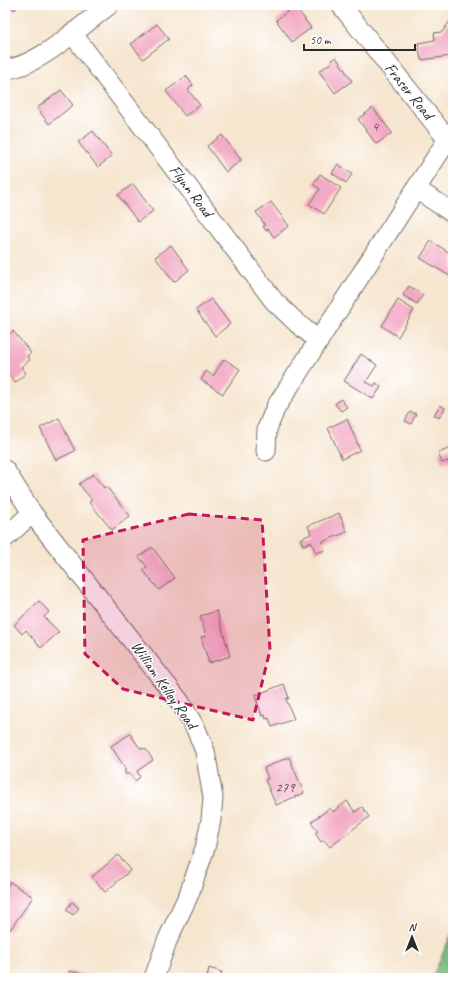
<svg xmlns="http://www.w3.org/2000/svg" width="458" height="983" font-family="Caveat,sans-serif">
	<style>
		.forest { fill: #74b87c; stroke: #507254 }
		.building { fill: #f3a9c4 }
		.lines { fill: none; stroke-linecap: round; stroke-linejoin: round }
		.minor-casing { stroke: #726c64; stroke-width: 21 }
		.minor { stroke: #fff; stroke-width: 19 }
		.marked { fill: #c2185b; fill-opacity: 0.2; stroke: #c2185b; stroke-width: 3; stroke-dasharray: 8 5; stroke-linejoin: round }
		.labels { text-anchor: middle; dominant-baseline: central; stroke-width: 3; stroke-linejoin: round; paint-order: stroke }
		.number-label { font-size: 14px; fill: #5d4a51 }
		.street-label { font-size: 16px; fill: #2b2b2b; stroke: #fff }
	</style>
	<rect width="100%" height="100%" fill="#fff"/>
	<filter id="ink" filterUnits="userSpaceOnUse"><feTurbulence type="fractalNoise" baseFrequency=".025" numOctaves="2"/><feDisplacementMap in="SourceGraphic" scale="8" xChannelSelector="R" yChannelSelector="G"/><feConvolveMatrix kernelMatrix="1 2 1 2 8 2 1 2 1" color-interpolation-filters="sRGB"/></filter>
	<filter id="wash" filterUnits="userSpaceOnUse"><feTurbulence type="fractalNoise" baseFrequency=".012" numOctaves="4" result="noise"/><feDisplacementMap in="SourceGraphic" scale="16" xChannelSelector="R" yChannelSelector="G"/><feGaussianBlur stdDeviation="0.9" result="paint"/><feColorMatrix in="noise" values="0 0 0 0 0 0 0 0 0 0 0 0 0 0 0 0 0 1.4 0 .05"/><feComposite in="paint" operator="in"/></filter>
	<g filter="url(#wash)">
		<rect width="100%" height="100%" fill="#f6e5cf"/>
		<polygon class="forest" points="453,930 453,978 430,978 434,973"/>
		<g id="blocks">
			<g class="building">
				<polygon points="6,5 18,5 15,10"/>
				<polygon points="295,6 311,28 292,42 276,20"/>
				<polygon points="450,21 453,24 453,46 449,51 451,56 421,60 418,43 435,40 434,33 442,32"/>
				<polygon points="157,24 169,39 143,59 131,44"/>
				<polygon points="336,57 352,81 335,93 319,71 332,62 331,60"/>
				<polygon points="186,76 193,85 188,90 200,105 185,116 166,91"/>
				<polygon points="61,90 73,105 49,124 37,108"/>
				<polygon points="373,108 392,133 376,144 358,119"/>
				<polygon points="93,131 112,156 98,167 78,142"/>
				<polygon points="222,135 241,160 226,172 207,146"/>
				<polygon points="338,164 352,174 346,183 332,173"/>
				<polygon points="320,174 341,188 324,214 309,204 320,189 313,184"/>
				<polygon points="133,184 153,211 138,222 118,195"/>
				<polygon points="271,202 289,226 274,237 268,229 266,231 263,226 265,225 256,212"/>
				<polygon points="431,241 453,255 453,278 420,258"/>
				<polygon points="171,245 189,270 174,282 155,257"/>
				<polygon points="409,286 423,295 417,304 403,295"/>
				<polygon points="211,299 230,324 215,336 196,310"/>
				<polygon points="398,300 414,310 398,337 382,326"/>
				<polygon points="13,331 31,353 27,356 30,360 21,367 26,373 15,383 5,370 5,338"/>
				<polygon points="361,354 377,365 366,382 374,386 376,383 381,387 373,399 344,381"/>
				<polygon points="224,359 240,369 223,394 201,380 206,371 213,376"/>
				<polygon points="341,399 347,407 341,411 335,404"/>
				<polygon points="440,405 445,408 439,418 434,415"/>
				<polygon points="410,412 416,414 411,424 405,421"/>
				<polygon points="59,418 75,451 56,460 40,428"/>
				<polygon points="347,419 360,450 342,459 328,428"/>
				<polygon points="453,447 453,474 448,461 442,463 438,453"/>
				<polygon points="93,474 104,488 106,486 130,516 112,530 89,502 92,500 79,484"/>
				<polygon points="339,513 347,532 322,542 325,550 316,553 311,542 303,545 300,539 311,534 308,526"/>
				<polygon points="152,547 175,578 159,590 143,570 147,567 139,557"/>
				<polygon points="39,601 49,612 44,617 59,632 41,648 26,630 22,634 14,625"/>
				<polygon points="217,611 230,656 209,663 201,637 206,636 200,616"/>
				<polygon points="284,684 289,698 286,699 294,719 272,727 269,718 266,719 265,715 262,716 255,695"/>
				<polygon points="130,734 140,748 146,749 153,760 137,771 140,777 135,781 130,774 125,774 125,768 111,746"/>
				<polygon points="289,757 304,793 276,805 265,780 268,779 264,768"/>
				<polygon points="347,801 355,812 362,807 369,817 330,847 324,840 321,842 315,833 318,831 311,822 330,808 333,812"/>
				<polygon points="118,855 131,870 105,892 92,877"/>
				<polygon points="10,882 33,897 9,931 5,928 5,890"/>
				<polygon points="72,902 79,908 73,915 66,910"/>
				<polygon points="209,968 222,972 220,978 207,978"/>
				<polygon points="69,971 98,977 98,978 67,978"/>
			</g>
		</g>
	</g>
	<g filter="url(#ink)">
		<use href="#blocks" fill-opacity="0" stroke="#726c64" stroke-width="1"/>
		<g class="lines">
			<defs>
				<g id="minor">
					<polyline points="341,5 448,140"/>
					<polyline points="72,33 274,301 297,323 319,341"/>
					<path d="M 5,69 C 37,68 83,24 109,5"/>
					<polyline points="416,189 453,213"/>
					<polyline points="266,451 267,429 276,407 453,131"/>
					<polyline points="5,470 32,513 180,702 196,729 205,751 213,798 211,820 205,848 189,894 167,941 154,978"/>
					<polyline points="5,538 32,513"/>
				</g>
			</defs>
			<use href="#minor" class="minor-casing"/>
			<use href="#minor" class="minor"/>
		</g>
	</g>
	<path class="marked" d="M 189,514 L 262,520 L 270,650 L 253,720 L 123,689 L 85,654 L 83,540 Z"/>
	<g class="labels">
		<g class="number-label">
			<text x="375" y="126">4</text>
			<text x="285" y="787">279</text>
		</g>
		<g class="street-label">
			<text transform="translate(409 91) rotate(51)">Fraser Road</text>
			<text transform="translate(191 191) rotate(53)">Flynn Road</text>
			<text transform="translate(164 685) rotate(55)">William Kelley Road</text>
		</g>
	</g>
	<rect width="458" height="983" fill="none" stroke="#fff" stroke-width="20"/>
	<g transform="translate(412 937)" stroke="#ffffff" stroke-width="3" paint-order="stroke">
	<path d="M0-3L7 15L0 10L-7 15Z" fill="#2b2b2b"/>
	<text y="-6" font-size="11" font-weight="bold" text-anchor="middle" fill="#2b2b2b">N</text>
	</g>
	<path d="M304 44v6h111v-6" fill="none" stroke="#2b2b2b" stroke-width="2"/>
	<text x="310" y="44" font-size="12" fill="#2b2b2b" stroke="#ffffff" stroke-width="3" paint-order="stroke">50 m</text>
</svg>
